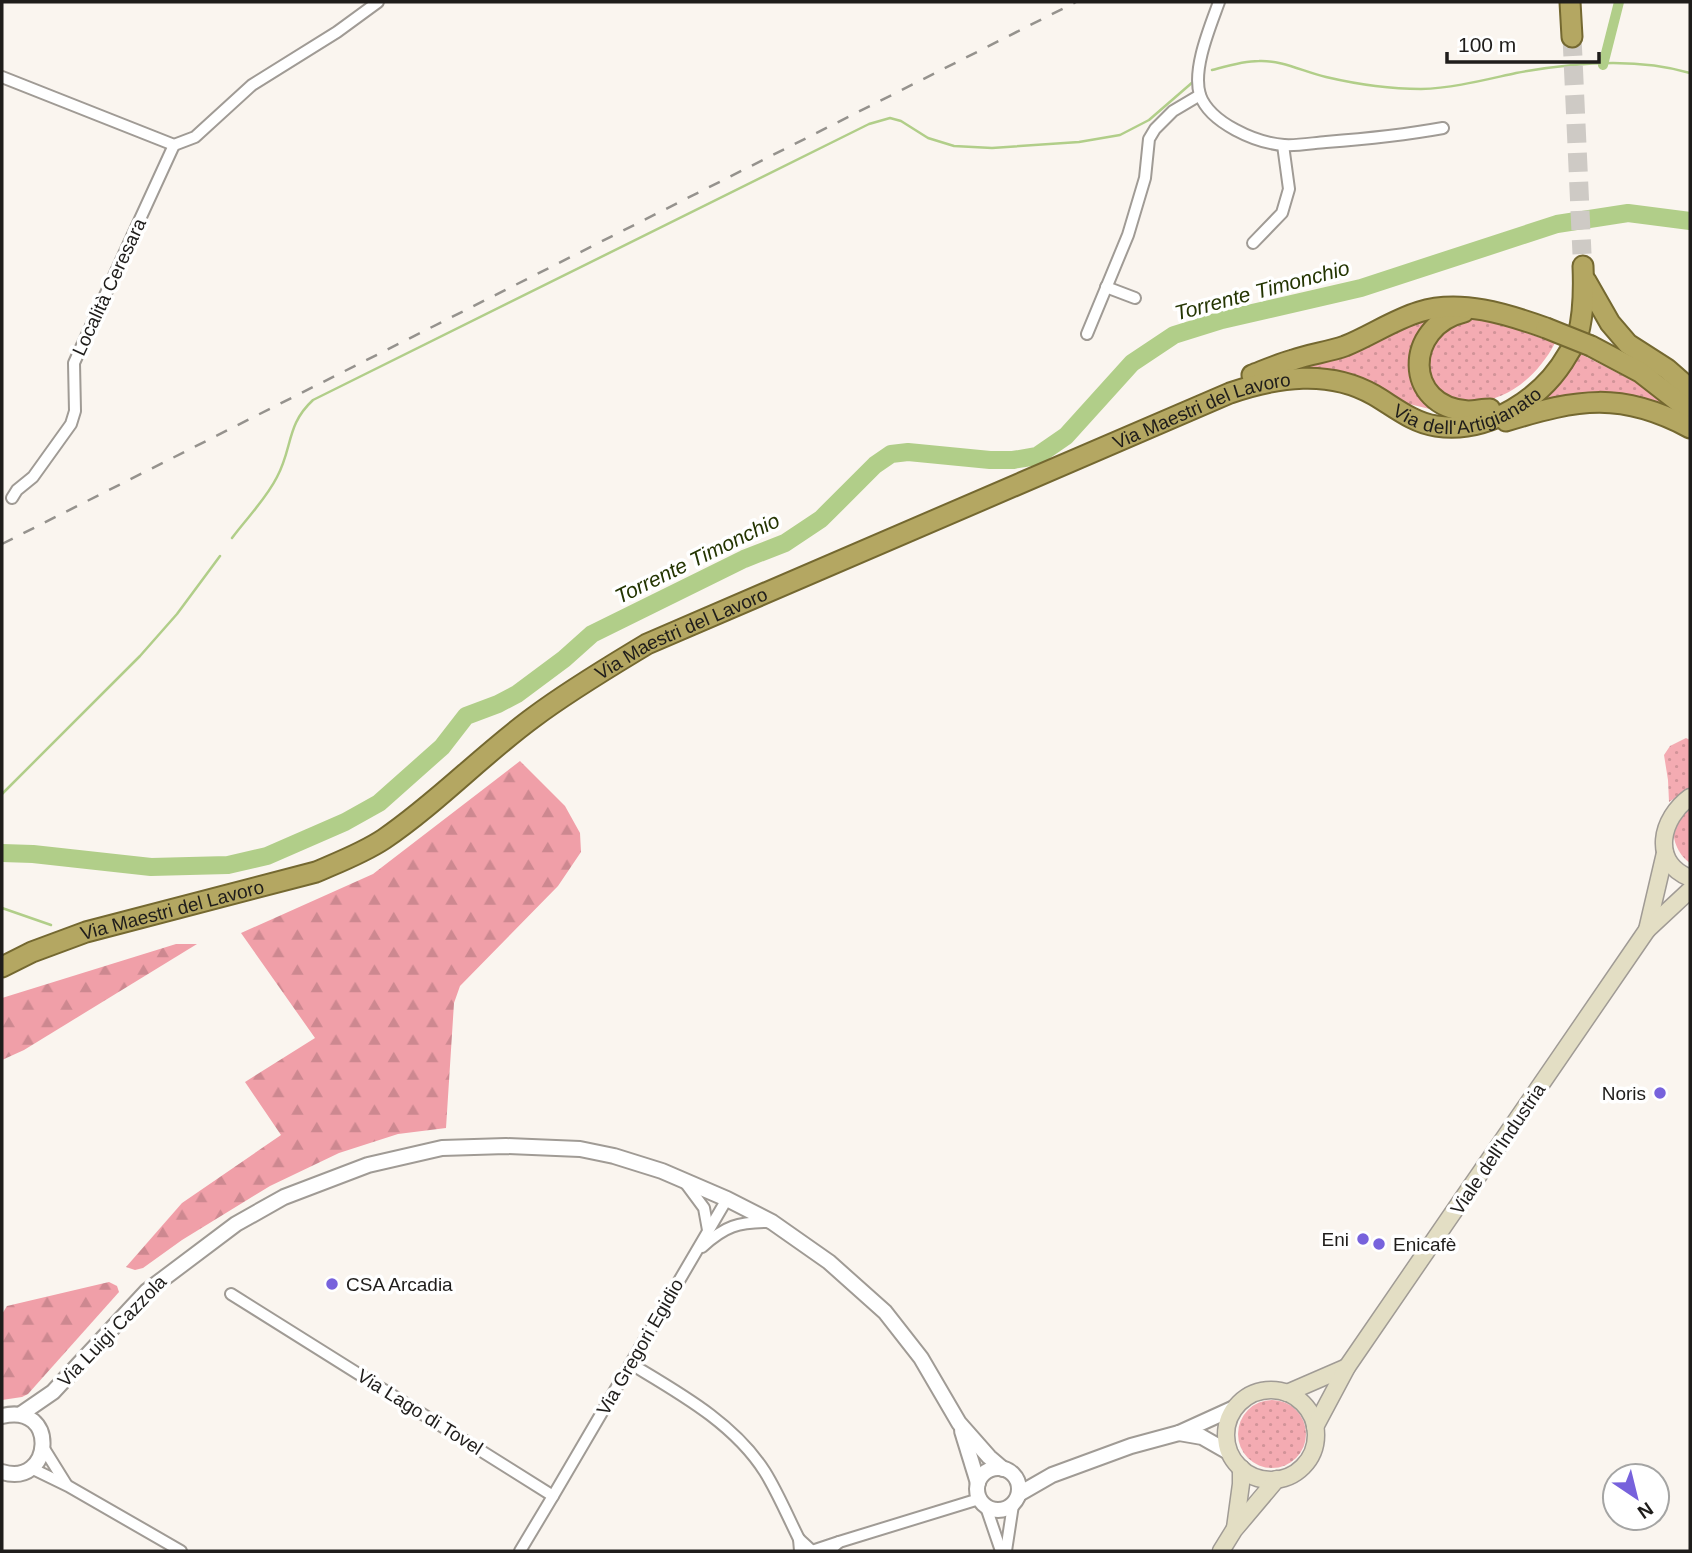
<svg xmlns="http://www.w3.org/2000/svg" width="1692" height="1553" font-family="Helvetica,sans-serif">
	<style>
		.grass { fill: url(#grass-dots) }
		.forest { fill: url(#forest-firs) }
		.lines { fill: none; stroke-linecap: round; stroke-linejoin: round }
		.stream { stroke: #b1ce89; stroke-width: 2.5 }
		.canal { stroke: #b1ce89; stroke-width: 10 }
		.river { stroke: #b1ce89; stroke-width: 18 }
		.trunk-tunnel { stroke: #cecac5; stroke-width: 19; stroke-dasharray: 19 10; stroke-linecap: butt }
		.minor-casing { stroke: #a09b95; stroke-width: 14 }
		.tertiary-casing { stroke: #a09b95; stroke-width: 18 }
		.secondary-casing { stroke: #a09b95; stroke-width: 19 }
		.trunk-casing { stroke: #746830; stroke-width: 23 }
		.minor { stroke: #fff; stroke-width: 10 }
		.tertiary { stroke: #fff; stroke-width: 14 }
		.secondary { stroke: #e3dec4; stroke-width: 16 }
		.trunk { stroke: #b4a762; stroke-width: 19 }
		.rail { stroke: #95928d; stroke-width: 2.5; stroke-dasharray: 12 12; stroke-linecap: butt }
		.trunk-bridge-casing { stroke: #746830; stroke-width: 23; stroke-linecap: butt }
		.trunk-bridge { stroke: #b4a762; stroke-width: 19 }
		.poi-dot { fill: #7762dc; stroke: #fff; stroke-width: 2.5 }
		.labels { text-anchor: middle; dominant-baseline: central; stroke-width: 7; stroke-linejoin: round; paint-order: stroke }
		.street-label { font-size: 19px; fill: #1f1d1b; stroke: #fff }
		.poi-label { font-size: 19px; fill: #1f1d1b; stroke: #fff; text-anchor: end }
		.water-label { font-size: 21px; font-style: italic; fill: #243502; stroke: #fff }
	</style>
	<defs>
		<pattern id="grass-dots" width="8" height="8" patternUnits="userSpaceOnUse" patternTransform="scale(1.75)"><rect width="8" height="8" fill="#f4abb2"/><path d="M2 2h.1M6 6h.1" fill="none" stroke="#d19398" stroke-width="1.8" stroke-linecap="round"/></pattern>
		<pattern id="forest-firs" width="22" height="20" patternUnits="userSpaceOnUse" patternTransform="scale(1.75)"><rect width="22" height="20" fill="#f09fa8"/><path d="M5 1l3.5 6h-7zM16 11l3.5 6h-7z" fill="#cd8890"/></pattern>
	</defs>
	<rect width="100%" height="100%" fill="#faf5ef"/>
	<g class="grass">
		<polygon points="1439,314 1412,364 1442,412 1405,403 1333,371 1296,369"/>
		<path d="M 1469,319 L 1493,321 L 1555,343 C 1530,391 1474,425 1428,381 C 1425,334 1428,337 1469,319 Z"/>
		<polygon points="1579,353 1639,384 1676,413 1542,401 1543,398 1562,381"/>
		<polygon points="1686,738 1690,740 1690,788 1669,802 1668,780 1664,755 1670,746"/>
		<path d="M 1690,805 L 1690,863 C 1679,856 1669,836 1676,823 C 1679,817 1686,810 1690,805 Z"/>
		<circle cx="1272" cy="1434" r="34"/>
	</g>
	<g class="forest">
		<polygon points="520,761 565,806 580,833 581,852 558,886 460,986 454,1003 446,1128 398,1134 339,1153 270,1186 182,1240 143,1268 135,1270 126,1267 182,1203 281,1135 245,1082 315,1038 241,933 373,874"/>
		<polygon points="176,944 197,944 24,1050 2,1060 2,998"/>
		<polygon points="109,1282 117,1286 119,1292 28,1394 22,1397 2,1400 2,1314 7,1306"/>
	</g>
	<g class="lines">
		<g class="stream">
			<path d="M 1212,70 C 1227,66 1243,61 1259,61 C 1282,60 1304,72 1326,77 C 1356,84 1390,89 1421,89 C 1454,88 1484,80 1516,73 C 1569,63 1637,57 1690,73"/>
			<path d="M 232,538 C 247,518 266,499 277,477 C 293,447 286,425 313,400 L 869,124 L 890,118 L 901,121 L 928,138 L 954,146 L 992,148 L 1079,142 L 1120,135 L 1149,120 L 1194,81"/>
			<polyline points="2,794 140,656 177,614 220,556"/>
			<polyline points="2,908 51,925"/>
		</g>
		<polyline class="canal" points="1603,65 1619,2"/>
		<polyline class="river" points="2,853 33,854 151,867 228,865 267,856 345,822 379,803 442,747 466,716 498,704 517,694 564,659 592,634 744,559 785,543 821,519 875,465 891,454 908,452 990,460 1013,460 1037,456 1066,436 1132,363 1174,335 1222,320 1361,288 1557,224 1628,213 1690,221"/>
		<polyline class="trunk-tunnel" points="1572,37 1582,254"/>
		<defs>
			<g id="minor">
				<path d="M 1219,2 C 1210,27 1192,69 1200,95 C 1210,123 1256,143 1284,145 C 1297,146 1313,143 1326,142 C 1366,139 1404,135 1443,128"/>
				<polyline points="2,77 174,145 195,137 252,85 337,32 378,2"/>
				<polyline points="1253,243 1282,213 1289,189 1283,145"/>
				<polyline points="1106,287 1135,298"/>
				<polyline points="1087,334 1128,235 1145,178 1149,139 1155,129 1173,111 1200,95"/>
				<polyline points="12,498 17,490 33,477 71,424 75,411 74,363 174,145"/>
				<polyline points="684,1181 704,1208 708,1230"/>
				<path d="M 702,1247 C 725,1226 738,1222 769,1222"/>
				<polyline points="231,1294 553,1496 520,1551"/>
				<path d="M 631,1364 C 679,1393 734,1423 765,1472 C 778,1493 788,1517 799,1539"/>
				<polyline points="43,1447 66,1484"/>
				<polyline points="31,1468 68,1486 181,1551"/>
				<polyline points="553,1496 727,1199"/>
				<polyline points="986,1507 1001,1551"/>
				<polyline points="839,1542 979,1499"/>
				<polyline points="800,1551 799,1539 812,1551 839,1542 829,1551"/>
				<polyline points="1006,1551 1013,1505"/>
			</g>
			<g id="tertiary">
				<polyline points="21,1414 53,1392 147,1291 236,1224 284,1197 368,1165 442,1148 506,1146 580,1149 614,1156 662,1171 727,1199 772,1222 829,1262 885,1312 921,1358 959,1423 989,1457 1003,1469"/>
				<path d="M 2,1416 C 59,1402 53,1488 2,1472"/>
				<polyline points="962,1431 978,1483"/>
				<polyline points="1179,1433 1202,1437 1230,1453"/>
				<circle cx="998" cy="1489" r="21"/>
				<polyline points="1019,1494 1052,1475 1131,1446 1179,1433 1234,1408"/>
			</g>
			<g id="secondary">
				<path d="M 1690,797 C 1661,818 1650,862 1690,878"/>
				<polyline points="1647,930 1665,853"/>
				<circle cx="1271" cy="1435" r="45"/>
				<polyline points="1287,1393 1347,1367"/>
				<polyline points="1315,1427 1347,1367 1647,930 1690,890"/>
				<polyline points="1235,1528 1241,1484 1241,1468"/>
				<polyline points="1221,1551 1234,1530 1277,1479"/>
			</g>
			<g id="trunk">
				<polyline points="1570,2 1572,37"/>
				<polyline points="1586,281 1610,323 1628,344 1667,369 1690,389"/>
				<path d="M 1464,312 C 1404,326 1403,407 1468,411 C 1475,411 1483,409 1490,409"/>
				<polyline points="1591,346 1640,372 1690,411"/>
				<path d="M 1252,375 C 1265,370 1279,364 1293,360 C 1310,354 1328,352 1345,346 C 1370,336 1393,320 1419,312 C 1460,299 1507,314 1546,328"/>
				<path d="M 1506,421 C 1578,399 1621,391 1690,428"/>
				<path id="s1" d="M 2,967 L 32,952 L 86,932 L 316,872 C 339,862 363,853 384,839 C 437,803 482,755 534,717 C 570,690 609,667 647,644 L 1230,393 C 1277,377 1329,369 1374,395 C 1393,406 1413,423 1436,426 C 1489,434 1543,398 1568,354 C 1572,348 1576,342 1578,335 C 1584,312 1584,290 1583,266"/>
			</g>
		</defs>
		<use href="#minor" class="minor-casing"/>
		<use href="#tertiary" class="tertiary-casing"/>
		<use href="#secondary" class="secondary-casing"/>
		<use href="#trunk" class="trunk-casing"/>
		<use href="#minor" class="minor"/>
		<use href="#tertiary" class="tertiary"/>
		<use href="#secondary" class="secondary"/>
		<use href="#trunk" class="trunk"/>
		<polyline class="rail" points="2,544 1076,2"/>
		<defs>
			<polyline id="trunk-bridge" points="1546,328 1591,346"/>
		</defs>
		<use href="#trunk-bridge" class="trunk-bridge-casing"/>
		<use href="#trunk-bridge" class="trunk-bridge"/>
	</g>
	<g class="poi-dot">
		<circle cx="1660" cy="1093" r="7"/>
		<circle cx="1363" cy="1239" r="7"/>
		<circle cx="1379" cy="1244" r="7"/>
		<circle cx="332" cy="1284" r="7"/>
	</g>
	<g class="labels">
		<g class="street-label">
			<text transform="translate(109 287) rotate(-65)">Località Ceresara</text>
			<text stroke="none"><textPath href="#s1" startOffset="1619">Via dell'Artigianato</textPath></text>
			<text stroke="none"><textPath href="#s1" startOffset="1335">Via Maestri del Lavoro</textPath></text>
			<text stroke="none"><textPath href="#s1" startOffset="768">Via Maestri del Lavoro</textPath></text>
			<text stroke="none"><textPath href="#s1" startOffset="180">Via Maestri del Lavoro</textPath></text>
			<text transform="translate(1498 1149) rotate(-56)">Viale dell'Industria</text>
			<text transform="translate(112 1331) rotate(-46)">Via Luigi Cazzola</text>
			<text transform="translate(640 1347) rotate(-60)">Via Gregori Egidio</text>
			<text transform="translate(420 1412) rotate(32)">Via Lago di Tovel</text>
		</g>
		<g class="poi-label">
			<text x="1646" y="1093">Noris</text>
			<text x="1349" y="1239">Eni</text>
			<text x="1393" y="1244" text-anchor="start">Enicafè</text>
			<text x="346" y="1284" text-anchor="start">CSA Arcadia</text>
		</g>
		<g class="water-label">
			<text transform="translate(1262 290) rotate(-15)">Torrente Timonchio</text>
			<text transform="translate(697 558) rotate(-26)">Torrente Timonchio</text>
		</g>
	</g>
	<rect width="1692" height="1553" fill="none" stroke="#1f1d1b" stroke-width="7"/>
	<g transform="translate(1636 1497) rotate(145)"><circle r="33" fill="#ffffff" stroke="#a5a5a4" stroke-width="2"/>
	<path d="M0-5L12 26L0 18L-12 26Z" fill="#7762dc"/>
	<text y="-10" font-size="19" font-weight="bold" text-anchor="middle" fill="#1f1d1b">N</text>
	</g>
	<path d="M1447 52v10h152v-10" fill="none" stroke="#1f1d1b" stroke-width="3.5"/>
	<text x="1458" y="52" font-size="21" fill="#1f1d1b" stroke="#ffffff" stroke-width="5" paint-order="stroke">100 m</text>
</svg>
